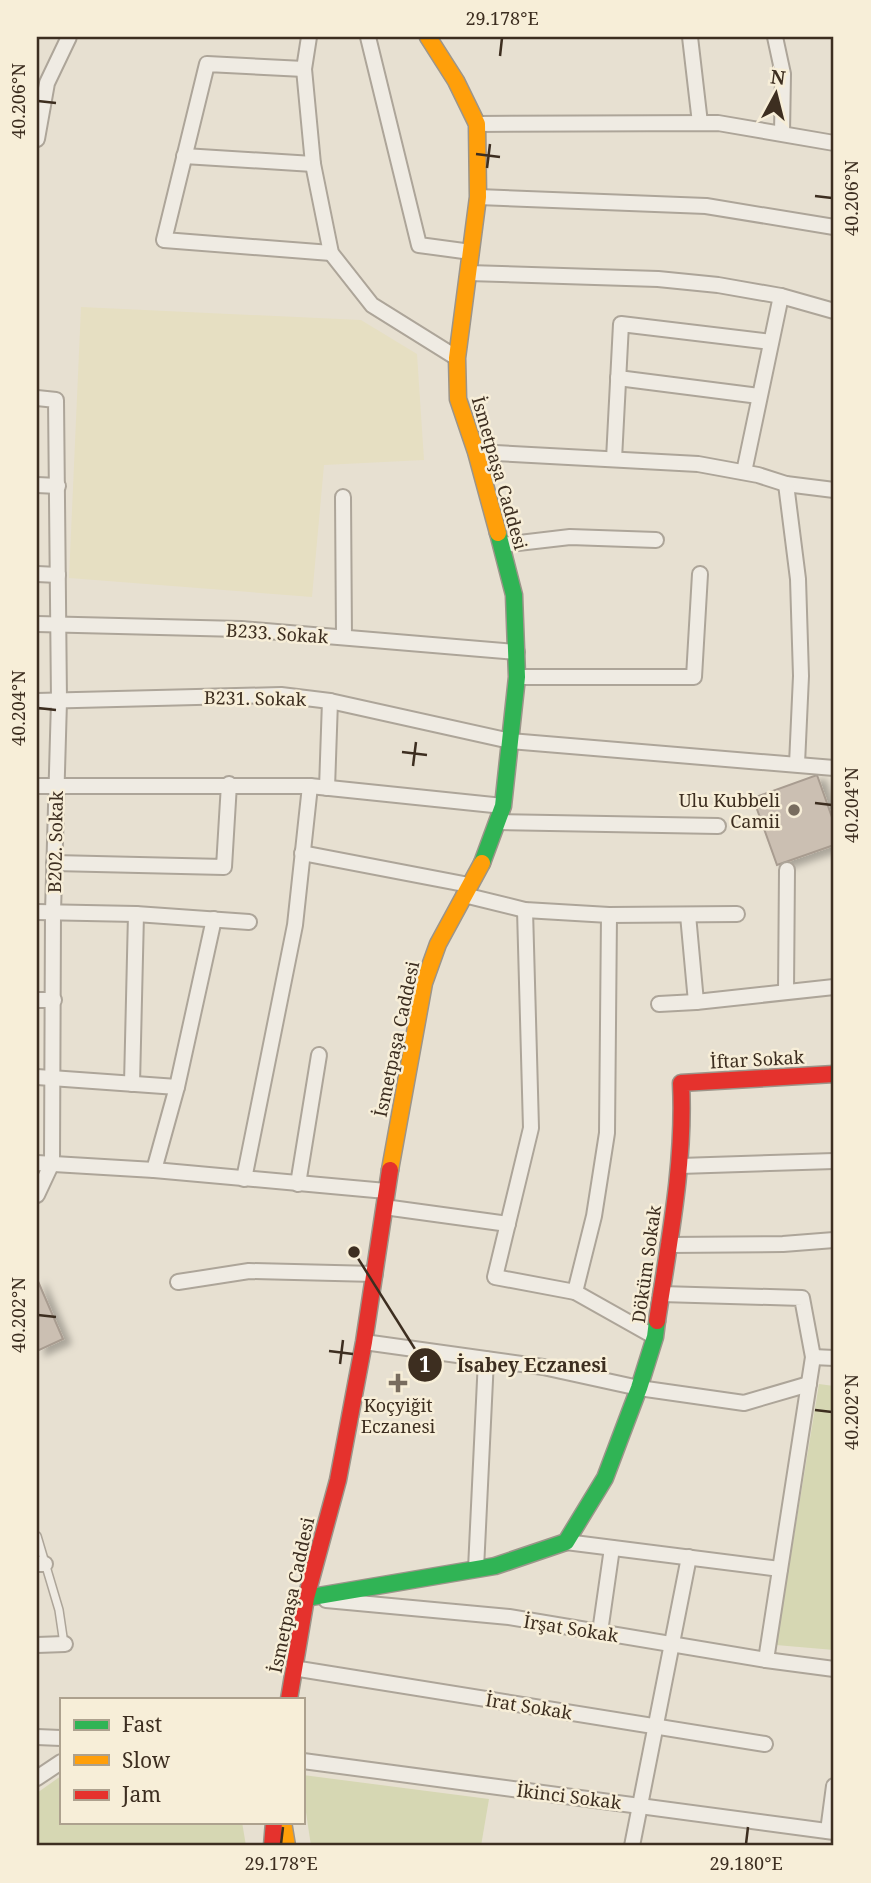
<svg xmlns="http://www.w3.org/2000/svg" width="871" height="1883" font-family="'Noto Serif',serif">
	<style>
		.farmland { fill: #e6dfc2 }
		.green { fill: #d6d7b3 }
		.building { fill: #cbbfb2; stroke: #a89c90; stroke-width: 2; filter: url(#shadow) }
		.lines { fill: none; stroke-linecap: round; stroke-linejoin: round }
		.lane-casing { stroke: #ada599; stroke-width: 10 }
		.street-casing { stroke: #ada599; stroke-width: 18 }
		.fast-casing { stroke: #9c958a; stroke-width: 19 }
		.slow-casing { stroke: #9c958a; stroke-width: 19 }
		.jam-casing { stroke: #9c958a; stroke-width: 19 }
		.lane { stroke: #efebe3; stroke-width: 7 }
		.street { stroke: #efebe3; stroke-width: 14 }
		.fast { stroke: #30b455; stroke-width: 16 }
		.slow { stroke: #ff9f0a; stroke-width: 16 }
		.jam { stroke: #e5322d; stroke-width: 16 }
		.ticks { fill: none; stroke: #3d2e20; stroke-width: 2.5 }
		.poi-dot { fill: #786c5e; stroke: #f7eed8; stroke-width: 2.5 }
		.labels { text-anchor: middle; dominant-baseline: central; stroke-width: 5; stroke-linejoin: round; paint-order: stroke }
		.street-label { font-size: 18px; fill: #3d2e20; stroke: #f7eed8 }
		.poi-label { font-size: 18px; fill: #3d2e20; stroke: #f7eed8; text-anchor: end }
		.leader { fill: none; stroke: #3d2e20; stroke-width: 2.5 }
		.callout-dot { fill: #3d2e20; stroke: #f7eed8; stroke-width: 2.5 }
		.mark-label { font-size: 21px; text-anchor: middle; font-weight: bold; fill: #fff }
		.callout-label { font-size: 19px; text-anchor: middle; font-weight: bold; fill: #3d2e20; stroke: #f7eed8; stroke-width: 5; stroke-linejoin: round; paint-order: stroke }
		.neatline { fill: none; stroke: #3d2e20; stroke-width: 2.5 }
		.ticks-label { font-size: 18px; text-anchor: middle; fill: #3d2e20 }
	</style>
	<defs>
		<filter id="shadow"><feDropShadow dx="8" dy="4.5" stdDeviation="3.5" flood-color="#0004"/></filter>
	</defs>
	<rect width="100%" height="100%" fill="#e7e0d1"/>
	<polygon class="farmland" points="81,307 361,320 417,354 424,460 324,465 312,597 69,578"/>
	<g class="green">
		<polygon points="819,1384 834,1386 834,1650 776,1645"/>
		<polygon points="303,1775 489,1799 481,1846 311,1846 303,1792"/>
		<polygon points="61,1776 61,1822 242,1822 246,1846 37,1846 37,1793"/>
	</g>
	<g class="building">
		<polygon points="817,775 834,823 834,845 777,865 753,798"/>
		<polygon points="37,1279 63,1339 37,1351"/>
	</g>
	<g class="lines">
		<defs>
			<polyline id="lane" points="37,1536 59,1610 64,1644"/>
			<g id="street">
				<polyline points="309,37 304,69 313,164 331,253 372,305 457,358"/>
				<polyline points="368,37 419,245 471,252"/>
				<polyline points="690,37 700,123"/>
				<polyline points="775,37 783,74 782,133"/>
				<polyline points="304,69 207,64 164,240 331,253"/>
				<polyline points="477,124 718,123 834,143"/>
				<polyline points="37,139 47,83 69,37"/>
				<polyline points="184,156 313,164"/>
				<polyline points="478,197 706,206 834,227"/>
				<polyline points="468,273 658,279 718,285 781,296 834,311"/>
				<polyline points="618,378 759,396"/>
				<polyline points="37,398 56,400 59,701 53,912 52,1163 37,1195"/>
				<polyline points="476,452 698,464 758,475 786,484 834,490"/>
				<polyline points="614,459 621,324 771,342"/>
				<polyline points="744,472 781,296"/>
				<polyline points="786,484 798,579 801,676 797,764"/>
				<polyline points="37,485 58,486"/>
				<polyline points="343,497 344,637"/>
				<polyline points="501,545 570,537 656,540"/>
				<polyline points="37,574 58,575"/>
				<polyline points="37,624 241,629 517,652"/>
				<polyline points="517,677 694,677 700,574"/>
				<polyline points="37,701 281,695 330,701 510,741 834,768"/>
				<polyline points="37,786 310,786 503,806"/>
				<polyline points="327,788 330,701"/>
				<polyline points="497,822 718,826"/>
				<polyline points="302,853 469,885"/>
				<polyline points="54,863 224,867 229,784"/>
				<polyline points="464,895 525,910 609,915 737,914"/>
				<polyline points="525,910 531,1128 495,1277 575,1292 655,1337"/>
				<polyline points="37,912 136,914 249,922"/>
				<polyline points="688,915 696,1002 834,987"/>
				<polyline points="786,991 787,870"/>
				<polyline points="37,1000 54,1000"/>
				<polyline points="659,1004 696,1002"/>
				<polyline points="37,1077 177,1087"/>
				<polyline points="132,1084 136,914"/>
				<polyline points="37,1163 154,1170 386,1191"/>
				<polyline points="680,1166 834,1161"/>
				<polyline points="154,1170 177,1087 214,919"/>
				<polyline points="244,1179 295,925 310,786"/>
				<polyline points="298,1184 319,1055"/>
				<polyline points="384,1207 508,1224"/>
				<polyline points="668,1245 783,1244 834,1240"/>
				<polyline points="178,1282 249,1271 375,1274"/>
				<polyline points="575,1292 594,1216 607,1133 609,915"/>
				<polyline points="661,1294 802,1298 813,1357 766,1660"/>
				<polyline points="364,1342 543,1367 639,1388 744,1403 809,1384"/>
				<polyline points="813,1357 834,1358"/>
				<polyline points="566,1542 780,1569"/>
				<polyline points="37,1564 45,1564"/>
				<polyline points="476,1569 486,1359"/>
				<polyline points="326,1600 509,1617 766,1660 834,1669"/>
				<polyline points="600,1632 612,1548"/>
				<polyline points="37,1645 65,1644"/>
				<polyline points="293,1668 765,1744"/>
				<polyline points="37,1737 61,1738"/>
				<polyline points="303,1761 834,1832"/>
				<polyline points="37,1778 61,1762"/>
				<polyline points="828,1831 834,1786"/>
				<polyline points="632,1846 689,1557"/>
			</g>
			<g id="fast">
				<polyline points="482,863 503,806 517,677 514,595 498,533"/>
				<polyline points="306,1598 495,1566 566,1542 605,1478 639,1388 655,1337 657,1321"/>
			</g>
			<g id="slow">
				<polyline points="428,37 456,81 477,124 478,197 457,358 458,399 476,452 498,533"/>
				<polyline points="390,1170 424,983 438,944 482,863"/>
				<polyline points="283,1822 287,1846"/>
			</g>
			<g id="jam">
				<path d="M 657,1321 C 669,1242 685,1163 681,1083 L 834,1074"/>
				<polyline points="289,1699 306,1598 338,1480 364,1342 390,1170"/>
				<polyline points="272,1846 274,1822"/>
			</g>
		</defs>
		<use href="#lane" class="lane-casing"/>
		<use href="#street" class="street-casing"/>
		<use href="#fast" class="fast-casing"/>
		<use href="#slow" class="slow-casing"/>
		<use href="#jam" class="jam-casing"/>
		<use href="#lane" class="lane"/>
		<use href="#street" class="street"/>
		<use href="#fast" class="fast"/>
		<use href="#slow" class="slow"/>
		<use href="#jam" class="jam"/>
	</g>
	<path class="ticks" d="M 500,56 L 502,38M 38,101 L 56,103M 476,154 L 500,157M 487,168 L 490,144M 815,196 L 832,198M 38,708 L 56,710M 402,752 L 427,755M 413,766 L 416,742M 815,803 L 832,805M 38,1315 L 56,1317M 329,1351 L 353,1354M 340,1364 L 343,1340M 815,1410 L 832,1412M 281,1844 L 283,1827M 746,1844 L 748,1827"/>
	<g class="poi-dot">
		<circle cx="794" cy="810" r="7"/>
		<path d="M394.5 1372.5h7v7h7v7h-7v7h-7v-7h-7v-7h7z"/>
	</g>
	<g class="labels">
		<g class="street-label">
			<text transform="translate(500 473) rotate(74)">İsmetpaşa Caddesi</text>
			<text transform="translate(277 633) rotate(4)">B233. Sokak</text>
			<text transform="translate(255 698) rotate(1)">B231. Sokak</text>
			<text transform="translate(55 842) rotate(-89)">B202. Sokak</text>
			<text transform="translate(396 1039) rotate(-78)">İsmetpaşa Caddesi</text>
			<text transform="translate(757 1059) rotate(-3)">İftar Sokak</text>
			<text transform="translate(646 1264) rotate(-82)">Döküm Sokak</text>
			<text transform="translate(291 1595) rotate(-78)">İsmetpaşa Caddesi</text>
			<text transform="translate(571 1628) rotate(9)">İrşat Sokak</text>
			<text transform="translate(529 1706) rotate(9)">İrat Sokak</text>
			<text transform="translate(569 1796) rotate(7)">İkinci Sokak</text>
		</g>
		<g class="poi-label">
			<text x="780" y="800">Ulu Kubbeli<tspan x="780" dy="21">Camii</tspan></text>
			<text x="398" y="1405" text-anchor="middle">Koçyiğit<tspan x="398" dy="21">Eczanesi</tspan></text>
		</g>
	</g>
	<path class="leader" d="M354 1252L425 1365"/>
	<g class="callout-dot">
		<circle cx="354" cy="1252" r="7"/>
		<circle cx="425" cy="1365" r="18"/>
	</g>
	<g class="mark-label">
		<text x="425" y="1372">1</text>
	</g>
	<g class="callout-label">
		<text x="532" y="1372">İsabey Eczanesi</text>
	</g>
	<rect width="871" height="1883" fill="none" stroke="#f7eed8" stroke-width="77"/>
	<rect x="60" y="1698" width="245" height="126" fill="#f7eed8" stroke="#ada18e" stroke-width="2"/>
	<rect x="74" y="1720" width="35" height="10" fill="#30b455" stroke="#ada18e" stroke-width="2"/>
	<text x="122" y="1732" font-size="21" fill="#3d2e20">Fast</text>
	<rect x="74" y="1755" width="35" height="10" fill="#ff9f0a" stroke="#ada18e" stroke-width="2"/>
	<text x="122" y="1768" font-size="21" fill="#3d2e20">Slow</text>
	<rect x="74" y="1790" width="35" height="10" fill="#e5322d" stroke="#ada18e" stroke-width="2"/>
	<text x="122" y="1802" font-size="21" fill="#3d2e20">Jam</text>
	<g transform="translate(776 94) rotate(7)" stroke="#f7eed8" stroke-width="5" paint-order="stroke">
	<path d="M0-5L12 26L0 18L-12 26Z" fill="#3d2e20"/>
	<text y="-10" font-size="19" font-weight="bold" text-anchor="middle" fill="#3d2e20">N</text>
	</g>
	<rect x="38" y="38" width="794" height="1806" class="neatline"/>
	<g class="ticks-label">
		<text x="502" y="25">29.178°E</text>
		<text transform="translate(19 101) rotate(-90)" y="6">40.206°N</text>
		<text transform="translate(852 198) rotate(-90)" y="6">40.206°N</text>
		<text transform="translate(19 708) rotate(-90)" y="6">40.204°N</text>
		<text transform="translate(852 805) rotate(-90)" y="6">40.204°N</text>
		<text transform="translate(19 1315) rotate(-90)" y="6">40.202°N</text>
		<text transform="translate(852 1412) rotate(-90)" y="6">40.202°N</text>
		<text x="281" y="1870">29.178°E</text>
		<text x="746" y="1870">29.180°E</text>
	</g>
</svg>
